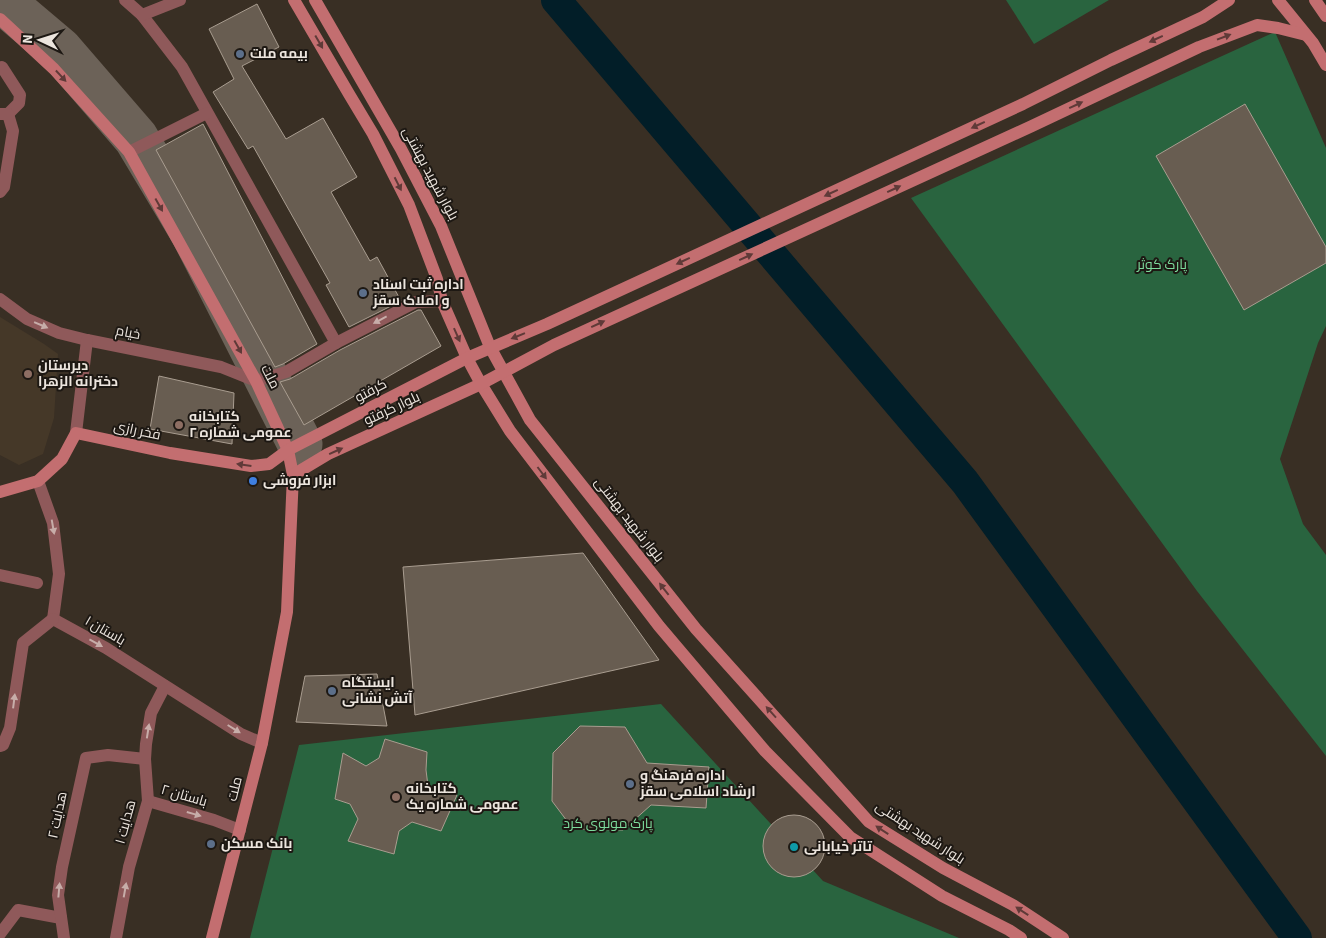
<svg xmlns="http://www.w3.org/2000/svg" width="1326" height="938" font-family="'Source Sans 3',Cairo,sans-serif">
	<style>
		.built { fill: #453828 }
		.green { fill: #29643f }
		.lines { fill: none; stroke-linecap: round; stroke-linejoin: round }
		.river { stroke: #021e28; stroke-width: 30 }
		.taxiway { stroke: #6c6258; stroke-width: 45 }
		.building { fill: #685d51; stroke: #a99d90 }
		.street { stroke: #8f595a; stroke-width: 12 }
		.secondary { stroke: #c36e70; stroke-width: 12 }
		.oneway { fill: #5f3a38 }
		.oneway2 { fill: #c7ada9 }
		.service-dot { fill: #5c6f8a; stroke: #1d1813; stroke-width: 2 }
		.education-dot { fill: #8d6e63; stroke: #1d1813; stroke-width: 2 }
		.shop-dot { fill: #3f7fe0; stroke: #1d1813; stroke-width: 2 }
		.culture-dot { fill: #0f9aa8; stroke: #1d1813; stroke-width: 2 }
		.labels { text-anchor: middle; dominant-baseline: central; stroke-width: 4; stroke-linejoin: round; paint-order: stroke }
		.poi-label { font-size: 14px; font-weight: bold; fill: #ece5de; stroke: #1d1813; text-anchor: start }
		.street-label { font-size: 14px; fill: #ece5de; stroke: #1d1813 }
		.park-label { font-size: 14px; fill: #7cda9b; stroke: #1d1813 }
	</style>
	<rect width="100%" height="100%" fill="#392f24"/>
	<polygon class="built" points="0,317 44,344 58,354 54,418 43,454 19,465 0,455"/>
	<g class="green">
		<polygon points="1006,0 1109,0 1034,44"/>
		<polygon points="1275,32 1326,148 1326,326 1318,343 1280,459 1303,524 1326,555 1326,756 1197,591 911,198"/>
		<polygon points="661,704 823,881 959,938 250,938 299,745"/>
	</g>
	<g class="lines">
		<polyline class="river" points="556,0 965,482 1297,938"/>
		<polyline class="taxiway" points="1,0 60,50 136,138 194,235 300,444"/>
	</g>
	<g class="building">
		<polygon points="257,4 279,47 242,66 286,139 323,118 357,177 331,192 370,261 377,257 401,301 349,327 326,285 330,283 253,146 248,149 213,92 234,79 209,29"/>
		<polygon points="1245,104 1326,247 1326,263 1244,310 1156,156"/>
		<polygon points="203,124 317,344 283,364 275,367 156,150"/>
		<polygon points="418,310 421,310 441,346 304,425 280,382 290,379 340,350"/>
		<polygon points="159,376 234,393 232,444 150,429"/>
		<polygon points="583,553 659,660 415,715 403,567"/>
		<polygon points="377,674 387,726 296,722 305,676"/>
		<polygon points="580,726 625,727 647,763 709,767 706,808 651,805 623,830 573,829 552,801 553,753"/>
		<polygon points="385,739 427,752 426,770 428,786 457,795 441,831 412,822 399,831 394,854 348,841 358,819 350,804 335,799 343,753 366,766 379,758"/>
		<circle cx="794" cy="846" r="31"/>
	</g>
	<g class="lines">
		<g class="street">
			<polyline points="125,0 142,15 182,67 336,343"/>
			<polyline points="142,15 180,0"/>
			<polyline points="2,67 20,95 19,103 8,114"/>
			<polyline points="0,114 8,114 13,131 4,187 0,192"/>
			<polyline points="129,152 207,113"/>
			<polyline points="0,299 27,319 59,333 87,340 221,367 256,381 286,372 336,343 416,302 442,301"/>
			<polyline points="76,433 87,340"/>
			<polyline points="38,481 53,523 59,574 53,619"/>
			<polyline points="0,575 37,583"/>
			<polyline points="53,619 106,648 241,734 262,743"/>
			<polyline points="0,746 3,745 10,728 23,643 53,619"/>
			<polyline points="148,801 214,820 240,830"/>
			<polyline points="0,934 18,910 61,918"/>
			<polyline points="64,938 58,895 62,867 86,758 108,755 145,759"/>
			<polyline points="116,938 129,867 148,801 145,759 146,744 151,713 165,686"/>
		</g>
		<g class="secondary">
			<polyline points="294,0 349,94 373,134 409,205 437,279 442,301 467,358 481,384 510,431 659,626 765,751 850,837 942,896 1009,930 1021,938"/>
			<polyline points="315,0 401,149 441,226 490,347 530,420 696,629 869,822 943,868 1013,905 1063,938"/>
			<polyline points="1278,0 1313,43 1326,65"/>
			<polyline points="1315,0 1326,16"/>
			<polyline points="0,19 54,69 129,152 256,381 288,450 293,475 287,612 262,743 212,938"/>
			<polyline points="293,475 328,454 481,384 554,345 1032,126 1199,47 1257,25 1278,28 1306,35"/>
			<polyline points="0,492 38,481 62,459 76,433 170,453 251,466 269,464 288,450 467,358 547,324 1023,104 1111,60 1203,17 1229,0"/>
		</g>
	</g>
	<defs><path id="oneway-solid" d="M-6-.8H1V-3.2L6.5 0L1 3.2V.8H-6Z" transform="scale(1.25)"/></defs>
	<g class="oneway">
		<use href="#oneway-solid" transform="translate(1224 37) rotate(-21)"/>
		<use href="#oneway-solid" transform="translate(1156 39) rotate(155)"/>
		<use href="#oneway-solid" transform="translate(319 42) rotate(60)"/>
		<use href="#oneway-solid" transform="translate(61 76) rotate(47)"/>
		<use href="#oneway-solid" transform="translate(1076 105) rotate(-25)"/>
		<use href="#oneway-solid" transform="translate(978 125) rotate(155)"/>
		<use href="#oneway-solid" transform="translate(398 184) rotate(63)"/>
		<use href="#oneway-solid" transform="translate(894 189) rotate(-25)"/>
		<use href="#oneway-solid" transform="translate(831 193) rotate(155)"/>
		<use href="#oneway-solid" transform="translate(159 205) rotate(61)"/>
		<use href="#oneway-solid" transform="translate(746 257) rotate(-25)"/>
		<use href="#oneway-solid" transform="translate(683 261) rotate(155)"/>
		<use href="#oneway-solid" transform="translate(598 324) rotate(-25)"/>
		<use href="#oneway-solid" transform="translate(457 335) rotate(66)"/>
		<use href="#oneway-solid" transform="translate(518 336) rotate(158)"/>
		<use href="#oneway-solid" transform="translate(238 347) rotate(61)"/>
		<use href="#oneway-solid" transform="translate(336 451) rotate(-24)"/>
		<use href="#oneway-solid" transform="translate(244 465) rotate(-172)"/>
		<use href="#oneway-solid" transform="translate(542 473) rotate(53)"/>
		<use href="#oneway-solid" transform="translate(664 589) rotate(-128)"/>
		<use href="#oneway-solid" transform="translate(771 712) rotate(-132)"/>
		<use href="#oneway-solid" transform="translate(882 830) rotate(-147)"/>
		<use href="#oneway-solid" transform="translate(1022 911) rotate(-147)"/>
	</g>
	<g class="oneway2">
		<use href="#oneway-solid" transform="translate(380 320) rotate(152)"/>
		<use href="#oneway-solid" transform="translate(41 325) rotate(23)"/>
		<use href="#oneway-solid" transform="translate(53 527) rotate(80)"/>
		<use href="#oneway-solid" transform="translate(96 643) rotate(29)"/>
		<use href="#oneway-solid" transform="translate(14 701) rotate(-83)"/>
		<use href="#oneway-solid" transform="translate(234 729) rotate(32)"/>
		<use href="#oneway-solid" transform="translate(148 731) rotate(-81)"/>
		<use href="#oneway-solid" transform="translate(194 814) rotate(16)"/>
		<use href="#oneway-solid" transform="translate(59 890) rotate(-85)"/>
		<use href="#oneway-solid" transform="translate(125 890) rotate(-80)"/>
	</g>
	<g class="service-dot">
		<circle cx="240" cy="54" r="5"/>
		<circle cx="363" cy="293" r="5"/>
		<circle cx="332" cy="691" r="5"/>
		<circle cx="630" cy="784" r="5"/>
		<circle cx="211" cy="844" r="5"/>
	</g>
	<g class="education-dot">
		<circle cx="28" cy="374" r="5"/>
		<circle cx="179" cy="425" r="5"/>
		<circle cx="396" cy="797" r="5"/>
	</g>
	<circle class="shop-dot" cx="253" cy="481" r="5"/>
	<circle class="culture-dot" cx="794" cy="847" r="5"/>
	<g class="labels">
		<g class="poi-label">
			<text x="250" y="54">بیمه ملت</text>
			<text x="373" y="285">اداره ثبت اسناد<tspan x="373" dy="16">و املاک سقز</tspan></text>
			<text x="38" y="366">دیرستان<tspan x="38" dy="16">دخترانه الزهرا</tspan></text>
			<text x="189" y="417">کتابخانه<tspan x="189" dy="16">عمومی شماره ۲</tspan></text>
			<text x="263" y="481">ابزار فروشی</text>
			<text x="342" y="683">ایستگاه<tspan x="342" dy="16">آتش نشانی</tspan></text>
			<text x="640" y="776">اداره فرهنگ و<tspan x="640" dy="16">ارشاد اسلامی سقز</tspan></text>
			<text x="406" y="789">کتابخانه<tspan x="406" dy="16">عمومی شماره یک</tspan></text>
			<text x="221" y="844">بانک مسکن</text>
			<text x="804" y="847">تاتر خیابانی</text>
		</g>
		<g class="street-label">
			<text transform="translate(430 174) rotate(62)">بلوار شهید بهشتی</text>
			<text transform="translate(128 333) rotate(11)">خیام</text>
			<text transform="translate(270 377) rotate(63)">ملت</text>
			<text transform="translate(371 391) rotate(-28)">کرفتو</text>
			<text transform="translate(392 409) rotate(-25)">بلوار کرفتو</text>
			<text transform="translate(137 431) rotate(12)">فخر رازی</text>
			<text transform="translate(629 520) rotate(52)">بلوار شهید بهشتی</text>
			<text transform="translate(105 631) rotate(30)">باستان ۱</text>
			<text transform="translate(235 789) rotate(-76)">ملت</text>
			<text transform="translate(184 796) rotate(16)">باستان ۲</text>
			<text transform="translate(58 815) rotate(-78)">هدایت ۲</text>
			<text transform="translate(126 822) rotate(-75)">هدایت ۱</text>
			<text transform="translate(920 833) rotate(33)">بلوار شهید بهشتی</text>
		</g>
		<g class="park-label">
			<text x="1162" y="265">پارک کوثر</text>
			<text x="608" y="824">پارک مولوی کرد</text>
		</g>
	</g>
	<g transform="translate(40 40) rotate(274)" stroke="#1d1813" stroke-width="4" paint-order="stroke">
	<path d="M0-4L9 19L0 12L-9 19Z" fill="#ece5de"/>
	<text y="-8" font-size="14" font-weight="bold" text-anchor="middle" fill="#ece5de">N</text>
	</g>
</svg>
